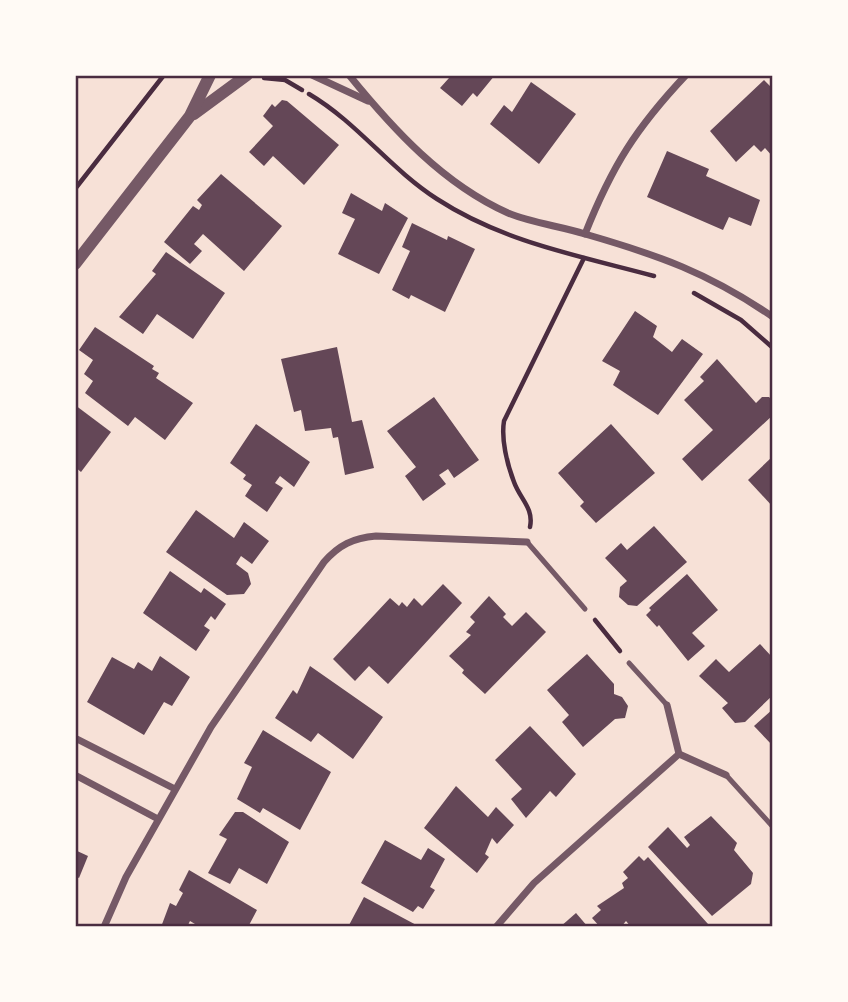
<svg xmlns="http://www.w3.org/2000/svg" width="848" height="1002" font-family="'Golos Text',sans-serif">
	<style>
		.building { fill: #644757 }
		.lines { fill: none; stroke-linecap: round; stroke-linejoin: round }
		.path { stroke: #4a2c40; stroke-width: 4.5 }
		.service { stroke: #755966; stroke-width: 5 }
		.minor { stroke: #755966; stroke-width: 7 }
		.tertiary { stroke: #755966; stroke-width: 12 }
		.neatline { fill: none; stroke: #4a2c40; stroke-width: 2.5 }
	</style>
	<rect width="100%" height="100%" fill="#f7e1d7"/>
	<g class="building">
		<polygon points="445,75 495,75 477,97 473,93 462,106 440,88 449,78"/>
		<polygon points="764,80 773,89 773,157 765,148 761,152 754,145 736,162 710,131"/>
		<polygon points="531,82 576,114 539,164 490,124 504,105 512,112"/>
		<polygon points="282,100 287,101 339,145 304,185 273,156 264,166 249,152 273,126 263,116 272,104 275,107"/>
		<polygon points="667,151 709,169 706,176 760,200 751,226 729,217 723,230 647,197"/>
		<polygon points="221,174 282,226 244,271 203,234 194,244 202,251 190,264 164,242 193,206 199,210 202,205 197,200"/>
		<polygon points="351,193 382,211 385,203 408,218 379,274 338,254 355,219 342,213"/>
		<polygon points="412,223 447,240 448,236 475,249 445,312 411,295 409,299 392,290 410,251 402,247"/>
		<polygon points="166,252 225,293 193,339 157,314 143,334 119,317 156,274 152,271"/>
		<polygon points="635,311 657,326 653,337 672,352 682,339 703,354 658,415 613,385 620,371 602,361"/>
		<polygon points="95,327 154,366 152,369 159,373 156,378 193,403 165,440 135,417 128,426 85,393 93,381 84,374 93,360 79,350"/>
		<polygon points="337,347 352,422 362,420 374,468 345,475 338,437 333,438 331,428 305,431 301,410 294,412 281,359"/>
		<polygon points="717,359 756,403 762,397 769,397 773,401 773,415 702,481 682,459 713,430 684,400 704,381 700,377"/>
		<polygon points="434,397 479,460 454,478 448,469 439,475 446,484 423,501 405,476 416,467 387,431"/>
		<polygon points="75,405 111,432 81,472 75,467"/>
		<polygon points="256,424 310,462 294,487 280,476 275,483 283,488 267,512 245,496 252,485 243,479 246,475 230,463"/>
		<polygon points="611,424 655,473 596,523 580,506 584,502 558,473"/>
		<polygon points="773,456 773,507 748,480"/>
		<polygon points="196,510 234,538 244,522 269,541 252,564 241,556 236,564 248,573 251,584 244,594 227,595 166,552"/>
		<polygon points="654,526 687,562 637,606 628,605 619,597 620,587 627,581 605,558 621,543 627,550"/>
		<polygon points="170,571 201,593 204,588 226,604 215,620 211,616 204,626 210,630 196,651 143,613"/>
		<polygon points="687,574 718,610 692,633 705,646 688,661 659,625 657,627 646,615 651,610 649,608"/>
		<polygon points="443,584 462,603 388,684 369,666 355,681 333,659 390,598 399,606 402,602 407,607 414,598 422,606"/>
		<polygon points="489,596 506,614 503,617 512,626 526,612 546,632 485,694 462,673 464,670 449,656 471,635 466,632 475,622 470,617"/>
		<polygon points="760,644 773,658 773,695 745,722 735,723 722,708 728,703 699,676 716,659 729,672"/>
		<polygon points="587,654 614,684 614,694 622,697 628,706 625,718 615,719 583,747 562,722 569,715 547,690"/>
		<polygon points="160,656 190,677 172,706 164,702 144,735 87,702 112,657 134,669 138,662 152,671"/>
		<polygon points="310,666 383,717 353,759 318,733 311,742 275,718 293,690 297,694"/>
		<polygon points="773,709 773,746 754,726"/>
		<polygon points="530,726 576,774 556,797 550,791 526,818 511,799 522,789 495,760"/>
		<polygon points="263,730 331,772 300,830 263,808 260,813 237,799 252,767 244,763"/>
		<polygon points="456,786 488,817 496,807 514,825 497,844 492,838 485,854 489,857 477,873 424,828"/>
		<polygon points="235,812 243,812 289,842 267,884 239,868 230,884 208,873 227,839 219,835"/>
		<polygon points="711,816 737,843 734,850 753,873 751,884 712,916 648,847 668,827 687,848 690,845 684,837"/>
		<polygon points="385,840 421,860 428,848 445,859 430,887 435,890 423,909 418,906 413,912 361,883"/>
		<polygon points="75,850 88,856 79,878 75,876"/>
		<polygon points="639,856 644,861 648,857 708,924 704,927 631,927 626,921 621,927 600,927 592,918 601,910 597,906 624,888 622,883 628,878 623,872"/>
		<polygon points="189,870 257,910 248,927 200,927 190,921 187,927 161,927 170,903 176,906 183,893 179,890"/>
		<polygon points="364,897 420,927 348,927"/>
		<polygon points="576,913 588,927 560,927"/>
	</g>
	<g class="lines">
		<g class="path">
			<polyline points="264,78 285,80 302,90"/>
			<path d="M 309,94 C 358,123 390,169 437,199 C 503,242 580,256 654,276"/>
			<polyline points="75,189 164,75"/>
			<polyline points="694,293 741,320 773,348"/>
			<path d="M 530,527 C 534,508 520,499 514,482 C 507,464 501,439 504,421 L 584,258"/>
			<polyline points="595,620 620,651"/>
		</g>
		<g class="service">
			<polyline points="527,542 585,609"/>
			<polyline points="629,663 667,705"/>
			<polyline points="726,775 773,827"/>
		</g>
		<g class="minor">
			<polyline points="312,75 368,101"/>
			<path d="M 349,75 C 393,129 443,184 508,213 C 532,223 560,226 585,234 C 658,255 709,273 773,317"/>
			<path d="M 585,234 C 612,166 636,128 686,75"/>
			<polyline points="667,705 679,754 726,775"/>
			<polyline points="75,738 175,789"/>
			<polyline points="75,775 158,819"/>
			<path d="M 104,927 L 126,877 L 211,727 L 324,562 C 339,545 353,538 376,536 L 527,542"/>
			<polyline points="496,927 534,883 679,754"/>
		</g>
		<g class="tertiary">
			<polyline points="194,114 247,75"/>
			<polyline points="75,264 190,116 210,75"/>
		</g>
	</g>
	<rect width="848" height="1002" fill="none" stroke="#fffaf5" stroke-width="154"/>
	<rect x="77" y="77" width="694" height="848" class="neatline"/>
</svg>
